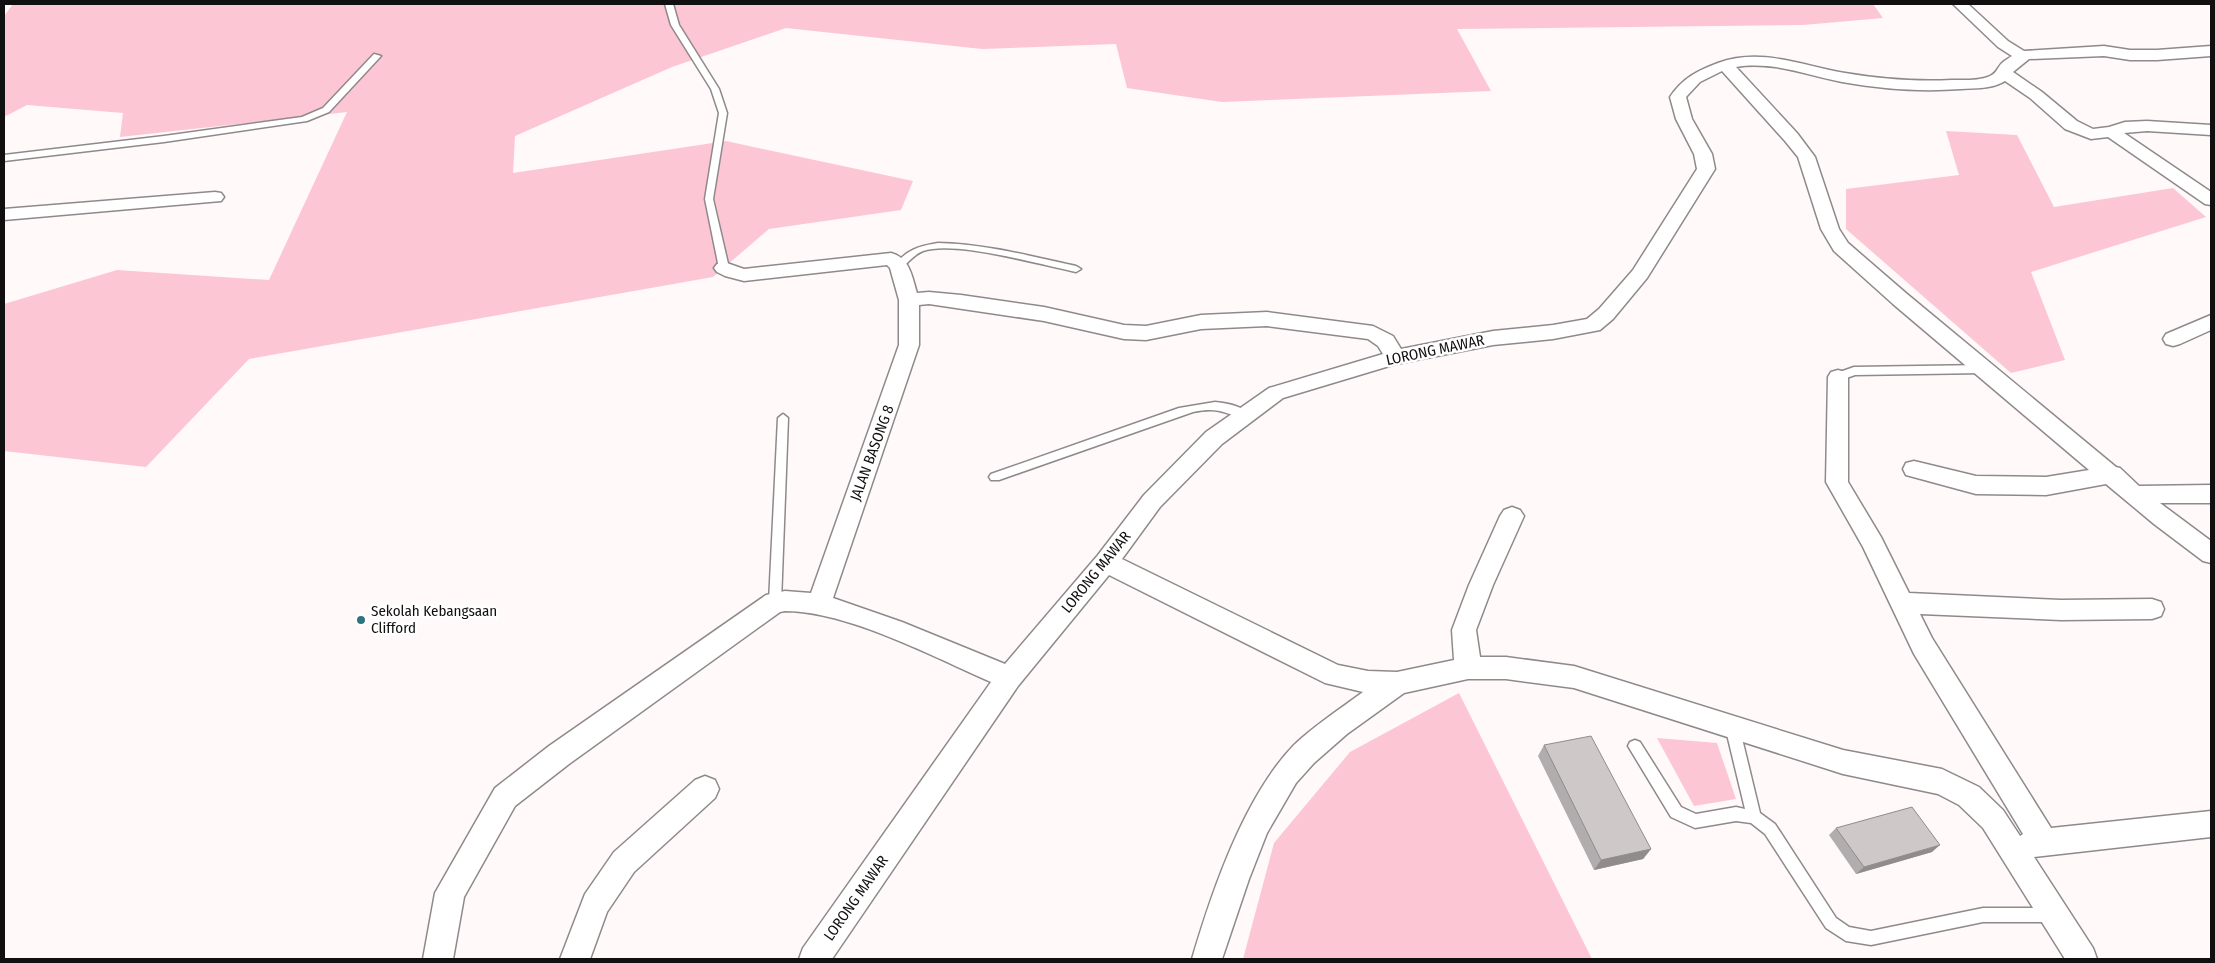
<svg xmlns="http://www.w3.org/2000/svg" width="2215" height="963" font-family="'Fira Sans Condensed',sans-serif">
	<style>
		.green { fill: #fdc6d4 }
		.lines { fill: none; stroke-linecap: round; stroke-linejoin: round }
		.service-casing { stroke: #8f898b; stroke-width: 3 }
		.minor-casing { stroke: #8f898b; stroke-width: 3 }
		.service { fill: #fff; fill-rule: evenodd }
		.minor { fill: #fff; fill-rule: evenodd }
		.wall { fill: #b1acad }
		.shaded-wall { fill: #908c8d }
		.building { fill: #cec8c9; stroke: #908c8d }
		.poi-dot { fill: #2d7481; stroke: #fff; stroke-width: 2 }
		.labels { text-anchor: middle; dominant-baseline: central; stroke-width: 5; stroke-linejoin: round; paint-order: stroke }
		.street-label { font-size: 15px; fill: #110f0f; stroke: #fff }
		.poi-label { font-size: 15px; fill: #110f0f; stroke: #fff; text-anchor: start }
	</style>
	<rect width="100%" height="100%" fill="#fff9fa"/>
	<g class="green">
		<polygon points="13,4 1873,4 1883,18 1803,25 1457,29 1491,91 1222,102 1127,88 1116,44 982,49 786,28 672,67 515,136 513,173 726,141 913,181 901,210 769,229 713,277 249,359 146,467 4,451 4,304 117,270 269,280 347,112 120,137 123,113 27,105 4,117 4,16"/>
		<polygon points="1946,131 2017,135 2054,207 2173,188 2206,217 2031,272 2065,360 2011,373 1846,229 1846,189 1959,175"/>
		<polygon points="1459,693 1592,959 1243,959 1274,843 1350,752"/>
		<polygon points="1657,738 1717,743 1736,799 1694,806"/>
	</g>
	<g class="lines">
		<defs>
			<g id="service">
				<polygon points="665,4 673,4 679,25 719,89 727,113 713,199 729,268 724,271 719,268 705,199 719,113 711,89 671,25"/>
				<polygon points="374,54 381,56 329,112 307,121 164,142 4,161 4,155 164,136 302,117 323,108"/>
				<path d="M 938,243 C 985,244 1030,256 1076,266 L 1081,269 L 1076,272 C 1041,265 955,240 923,251 C 915,254 908,262 902,268 L 896,268 L 894,266 C 906,250 919,246 938,243 Z"/>
				<polygon points="1984,365 1989,369 1984,373 1855,375 1838,381 1833,377 1834,374 1854,367"/>
				<path d="M 1215,402 C 1226,403 1243,406 1250,415 L 1245,419 C 1222,412 1218,407 1193,412 L 999,480 L 991,480 L 989,477 L 991,474 L 1179,408 Z"/>
				<polygon points="783,414 788,418 781,602 779,606 775,607 771,606 769,602 778,418"/>
				<polygon points="1732,720 1737,722 1739,726 1760,813 1775,824 1836,918 1849,927 1871,931 1983,908 2053,908 2058,910 2060,915 2058,920 2053,922 1983,922 1871,945 1846,941 1826,928 1765,834 1751,823 1736,821 1695,828 1671,817 1628,746 1630,742 1635,740 1640,742 1681,807 1696,814 1736,807 1745,809 1725,726 1727,722"/>
			</g>
			<g id="minor">
				<path d="M 1953,4 L 1968,4 L 2008,41 L 2024,51 L 2104,46 L 2130,50 L 2157,50 L 2211,46 L 2211,56 L 2157,60 L 2130,60 L 2104,56 L 2029,59 L 2013,72 L 2042,92 L 2077,121 L 2093,129 L 2109,127 L 2125,122 L 2147,121 L 2211,125 L 2211,135 L 2147,131 L 2124,133 L 2211,192 L 2211,205 L 2205,204 L 2108,137 L 2091,139 L 2065,129 L 2030,98 L 2005,81 C 1993,89 1975,88 1961,89 C 1921,92 1881,89 1842,82 C 1806,75 1773,61 1736,67 L 1797,133 L 1815,157 L 1839,229 L 1848,243 L 1907,294 L 2116,467 L 2120,468 L 2139,486 L 2211,485 L 2211,503 L 2160,503 L 2211,541 L 2211,563 L 2203,561 L 2154,524 L 2106,484 L 2046,495 L 1976,494 L 1906,475 L 1903,469 L 1906,463 L 1914,461 L 1976,476 L 2046,477 L 2089,470 L 1893,304 L 1834,251 L 1821,229 L 1798,157 L 1785,141 L 1722,71 L 1700,82 L 1686,97 L 1692,119 L 1712,154 L 1715,169 L 1647,278 L 1613,319 L 1600,330 L 1553,339 L 1493,345 L 1396,364 L 1283,398 L 1222,444 L 1160,507 L 1122,559 L 1338,665 L 1368,671 L 1397,672 L 1454,660 L 1452,630 L 1469,585 L 1500,516 L 1504,510 L 1512,507 L 1520,510 L 1524,516 L 1493,585 L 1476,630 L 1480,657 L 1506,657 L 1574,666 L 1843,750 L 1942,769 L 1979,787 L 2003,810 L 2020,836 L 2023,834 L 1914,654 L 1863,547 L 1826,482 L 1828,377 L 1831,372 L 1838,370 L 1845,372 L 1848,377 L 1848,482 L 1881,537 L 1909,593 L 2061,600 L 2152,599 L 2161,602 L 2164,609 L 2161,616 L 2152,619 L 2061,620 L 1920,614 L 1932,638 L 2051,828 L 2211,811 L 2211,837 L 2034,857 L 2093,948 L 2097,959 L 2065,959 L 1983,828 L 1959,805 L 1938,794 L 1843,774 L 1574,688 L 1506,679 L 1468,679 L 1404,693 L 1347,734 L 1314,763 L 1296,783 L 1267,833 L 1249,879 L 1222,959 L 1192,959 C 1212,891 1244,797 1294,745 C 1315,725 1340,709 1363,692 L 1325,683 L 1109,575 L 1018,686 L 832,959 L 799,959 L 803,948 L 991,682 C 934,657 847,611 785,611 L 780,612 L 569,764 L 515,806 L 464,897 L 453,959 L 423,959 L 435,893 L 495,788 L 549,746 L 766,595 L 785,591 L 811,593 L 899,345 L 899,300 L 890,268 L 887,265 L 744,281 L 725,276 L 717,272 L 714,268 L 717,264 L 724,262 L 744,269 L 891,253 C 910,258 912,277 917,293 L 929,292 L 961,295 L 1044,307 L 1124,325 L 1146,326 L 1201,315 L 1267,312 L 1373,326 L 1393,336 L 1401,349 L 1493,331 L 1553,325 L 1587,319 L 1599,309 L 1633,270 L 1697,169 L 1694,154 L 1676,119 L 1670,97 C 1683,78 1697,71 1718,63 C 1761,47 1803,66 1845,73 C 1881,79 1916,82 1952,80 C 1963,80 1979,81 1990,76 C 1997,73 1997,68 2002,63 C 2005,60 2009,58 2012,56 L 1998,47 ZM 929,304 L 1044,321 L 1124,339 L 1146,340 L 1201,329 L 1267,326 L 1368,339 L 1378,346 L 1383,354 L 1269,388 L 1206,432 L 1144,495 L 1098,555 L 1005,664 L 902,622 L 833,598 L 919,345 L 919,305 Z"/>
				<polygon points="215,192 221,193 224,197 221,201 4,220 4,209"/>
				<polygon points="2211,315 2211,330 2180,344 2173,346 2166,344 2163,339 2166,334"/>
				<polygon points="705,776 715,780 719,789 715,798 634,872 607,912 590,959 560,959 585,894 614,852 695,780"/>
			</g>
		</defs>
		<use href="#service" class="service-casing"/>
		<use href="#minor" class="minor-casing"/>
		<use href="#service" class="service"/>
		<use href="#minor" class="minor"/>
	</g>
	<g class="wall">
		<polygon points="1544,745 1651,849 1643,859 1594,870 1538,756"/>
		<polygon points="1836,828 1932,852 1856,874 1829,835"/>
	</g>
	<g class="shaded-wall">
		<polygon points="1940,845 1932,852 1856,874 1864,867"/>
		<polygon points="1651,849 1643,859 1594,870 1601,860"/>
	</g>
	<g class="building">
		<polygon points="1591,736 1651,849 1601,860 1544,745"/>
		<polygon points="1912,807 1940,845 1864,867 1836,828"/>
	</g>
	<circle class="poi-dot" cx="361" cy="620" r="5"/>
	<g class="labels">
		<g class="street-label">
			<text transform="translate(1435 350) rotate(-12)">LORONG MAWAR</text>
			<text transform="translate(872 453) rotate(-70)">JALAN BASONG 8</text>
			<text transform="translate(1096 572) rotate(-51)">LORONG MAWAR</text>
			<text transform="translate(856 898) rotate(-55)">LORONG MAWAR</text>
		</g>
		<g class="poi-label">
			<text x="371" y="611">Sekolah Kebangsaan<tspan x="371" dy="17">Clifford</tspan></text>
		</g>
	</g>
	<rect width="2215" height="963" fill="none" stroke="#110f0f" stroke-width="10"/>
</svg>
